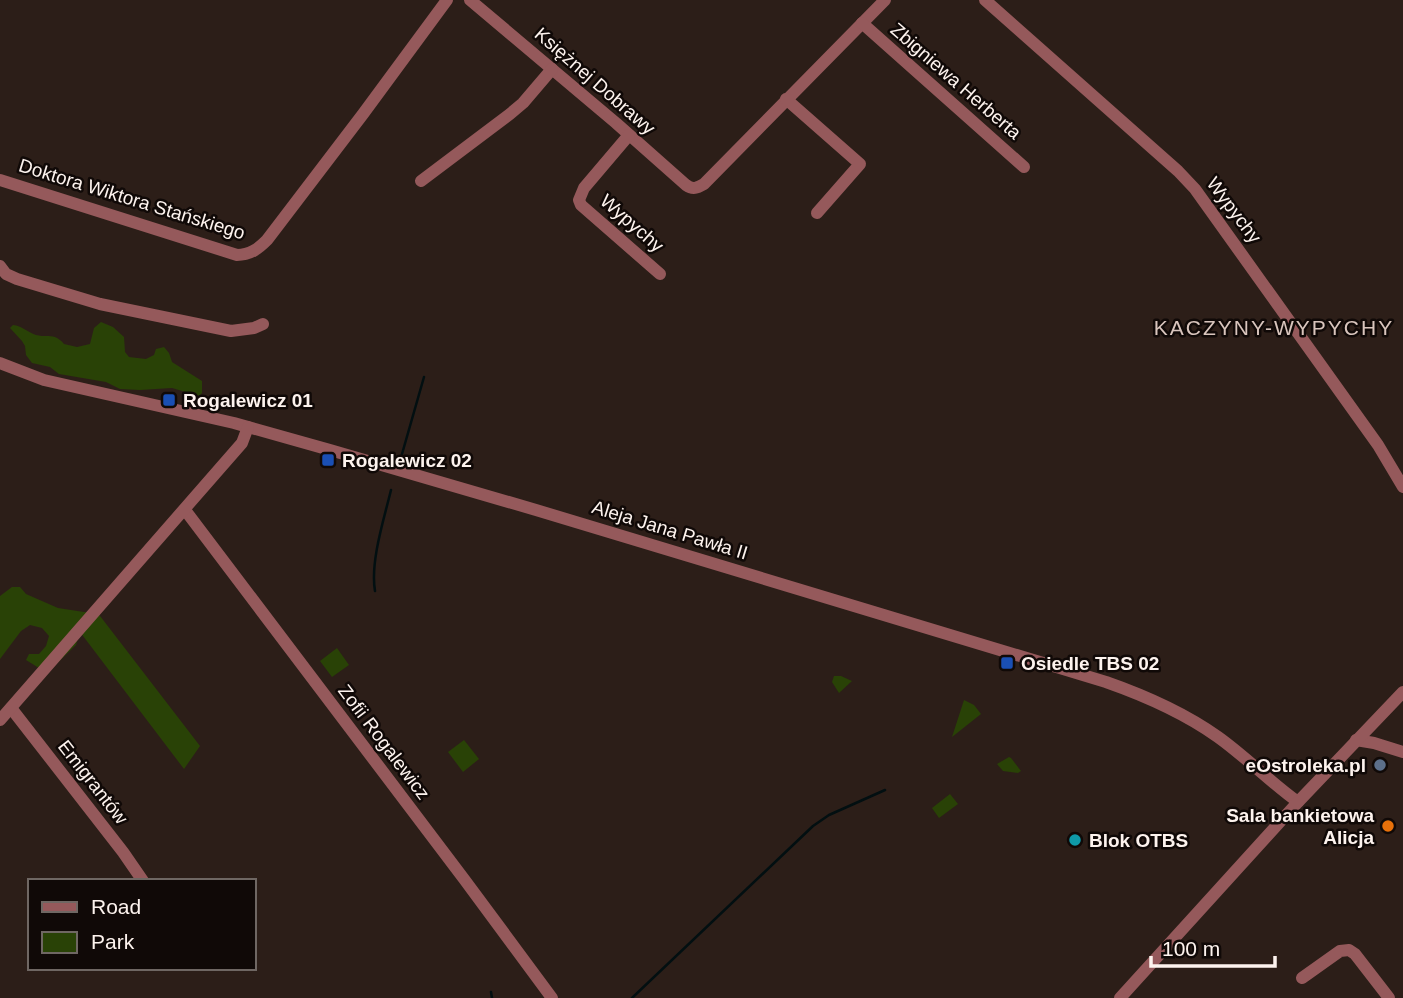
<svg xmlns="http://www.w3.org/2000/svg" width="1403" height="998" font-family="Arial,sans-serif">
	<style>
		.green { fill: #294206 }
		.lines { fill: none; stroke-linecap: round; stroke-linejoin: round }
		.stream { stroke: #020f11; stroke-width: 2.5 }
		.minor { stroke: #95595b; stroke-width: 12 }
		.transit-dot { fill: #1a4fb4; stroke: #100907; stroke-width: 2.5 }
		.service-dot { fill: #5c6f8a; stroke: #100907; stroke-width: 2.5 }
		.food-dot { fill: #e8710a; stroke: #100907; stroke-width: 2.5 }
		.culture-dot { fill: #0f9aa8; stroke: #100907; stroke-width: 2.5 }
		.labels { text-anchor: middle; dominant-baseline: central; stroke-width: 5; stroke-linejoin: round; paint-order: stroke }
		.street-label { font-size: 19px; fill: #fdf3ee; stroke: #100907 }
		.poi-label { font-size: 19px; font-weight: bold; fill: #fdf3ee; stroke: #100907; text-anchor: start }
		.neighbourhood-label { font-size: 21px; letter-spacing: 2px; fill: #d9c5bd; stroke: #100907 }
	</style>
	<rect width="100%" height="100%" fill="#2c1e18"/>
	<g class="green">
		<path d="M 101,322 L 113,327 L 124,337 L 125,352 L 129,357 L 146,359 L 154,355 L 156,349 L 164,347 L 169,353 L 172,362 L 202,381 L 202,393 L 199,396 L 172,388 L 140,390 L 120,389 L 106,382 L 59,374 L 50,367 L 32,363 L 26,355 L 25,346 L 22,341 L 10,328 L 13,325 C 22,326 27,332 36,335 C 48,338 54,332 64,344 L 77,347 L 90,344 L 94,328 Z"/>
		<polygon points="12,587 20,587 26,594 58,608 84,612 97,612 200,746 184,769 80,632 76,645 47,673 26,660 29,654 39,654 46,646 49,636 42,628 30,625 21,631 0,659 0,596"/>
		<polygon points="337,648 349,665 332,677 320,661"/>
		<polygon points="834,676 841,676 852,681 839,693 832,682"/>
		<polygon points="964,700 974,705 981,714 952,737"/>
		<polygon points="464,740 479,759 463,772 448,752"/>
		<polygon points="1009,757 1011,758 1021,771 1018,773 1003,771 997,764"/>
		<polygon points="950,794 958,804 939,818 932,808"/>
	</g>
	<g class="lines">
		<g class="stream">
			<polyline points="400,461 424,377"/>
			<path d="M 375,591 C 370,562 384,519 391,490"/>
			<polyline points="491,992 492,998"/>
			<polyline points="632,998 813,826 829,815 885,790"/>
		</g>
		<g class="minor">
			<path d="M 470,0 L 616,123 L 686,185 C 693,190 697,188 704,184 L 885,0"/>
			<polyline points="985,0 1178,171 1195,189 1378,445 1403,487"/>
			<polyline points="862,23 1024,167"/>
			<polyline points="786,99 860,164 817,213"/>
			<polyline points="629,135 584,188 579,200 581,205 660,274"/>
			<path d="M 0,180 L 237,255 C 250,255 258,249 267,240 L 363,114 L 447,0"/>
			<polyline points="421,181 510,114 523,103 552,69"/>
			<polyline points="0,266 6,274 17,279 100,304 231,331 254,328 263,324"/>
			<path d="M 0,363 L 44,380 L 234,423 L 330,450 L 536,510 L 1106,682 C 1146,696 1183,712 1218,737 C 1246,757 1270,782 1298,802"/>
			<polyline points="185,510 464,879 552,998"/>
			<polyline points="11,708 123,852 143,881"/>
			<polyline points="0,720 242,443 248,427"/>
			<polyline points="1356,740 1374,743 1403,752"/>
			<polyline points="1302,978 1340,951 1349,950 1355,954 1389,998"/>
			<polyline points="1120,998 1298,802 1403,692"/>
		</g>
	</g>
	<g class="transit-dot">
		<rect x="162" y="393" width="14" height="14" rx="3.5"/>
		<rect x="321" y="453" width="14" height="14" rx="3.5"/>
		<rect x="1000" y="656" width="14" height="14" rx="3.5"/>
	</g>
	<circle class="service-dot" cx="1380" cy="765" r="7"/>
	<circle class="food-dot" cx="1388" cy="826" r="7"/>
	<circle class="culture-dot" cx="1075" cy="840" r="7"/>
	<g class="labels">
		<g class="street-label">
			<text transform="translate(595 81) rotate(41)">Księżnej Dobrawy</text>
			<text transform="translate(956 81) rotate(41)">Zbigniewa Herberta</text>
			<text transform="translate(132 199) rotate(17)">Doktora Wiktora Stańskiego</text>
			<text transform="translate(1234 210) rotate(53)">Wypychy</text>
			<text transform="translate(632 223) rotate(41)">Wypychy</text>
			<text transform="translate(670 530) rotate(17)">Aleja Jana Pawła II</text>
			<text transform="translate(384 742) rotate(53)">Zofii Rogalewicz</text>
			<text transform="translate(93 782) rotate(52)">Emigrantów</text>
		</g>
		<g class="poi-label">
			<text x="183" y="400">Rogalewicz 01</text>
			<text x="342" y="460">Rogalewicz 02</text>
			<text x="1021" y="663">Osiedle TBS 02</text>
			<text x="1366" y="765" text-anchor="end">eOstroleka.pl</text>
			<text x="1374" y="815" text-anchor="end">Sala bankietowa<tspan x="1374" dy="22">Alicja</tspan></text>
			<text x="1089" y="840">Blok OTBS</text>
		</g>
		<g class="neighbourhood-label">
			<text x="1274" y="327">KACZYNY-WYPYCHY</text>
		</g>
	</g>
	<rect x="28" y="879" width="228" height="91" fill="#100907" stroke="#6f6763" stroke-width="2"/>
	<rect x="42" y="902" width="35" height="10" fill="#95595b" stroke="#6f6763" stroke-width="2"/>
	<text x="91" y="914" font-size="21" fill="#fdf3ee">Road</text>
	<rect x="42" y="932" width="35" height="21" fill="#294206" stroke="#6f6763" stroke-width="2"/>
	<text x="91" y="949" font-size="21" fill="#fdf3ee">Park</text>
	<path d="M1151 956v10h124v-10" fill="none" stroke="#fdf3ee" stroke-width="3.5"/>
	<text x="1162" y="956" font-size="21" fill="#fdf3ee" stroke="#100907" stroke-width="5" paint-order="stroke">100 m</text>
</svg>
